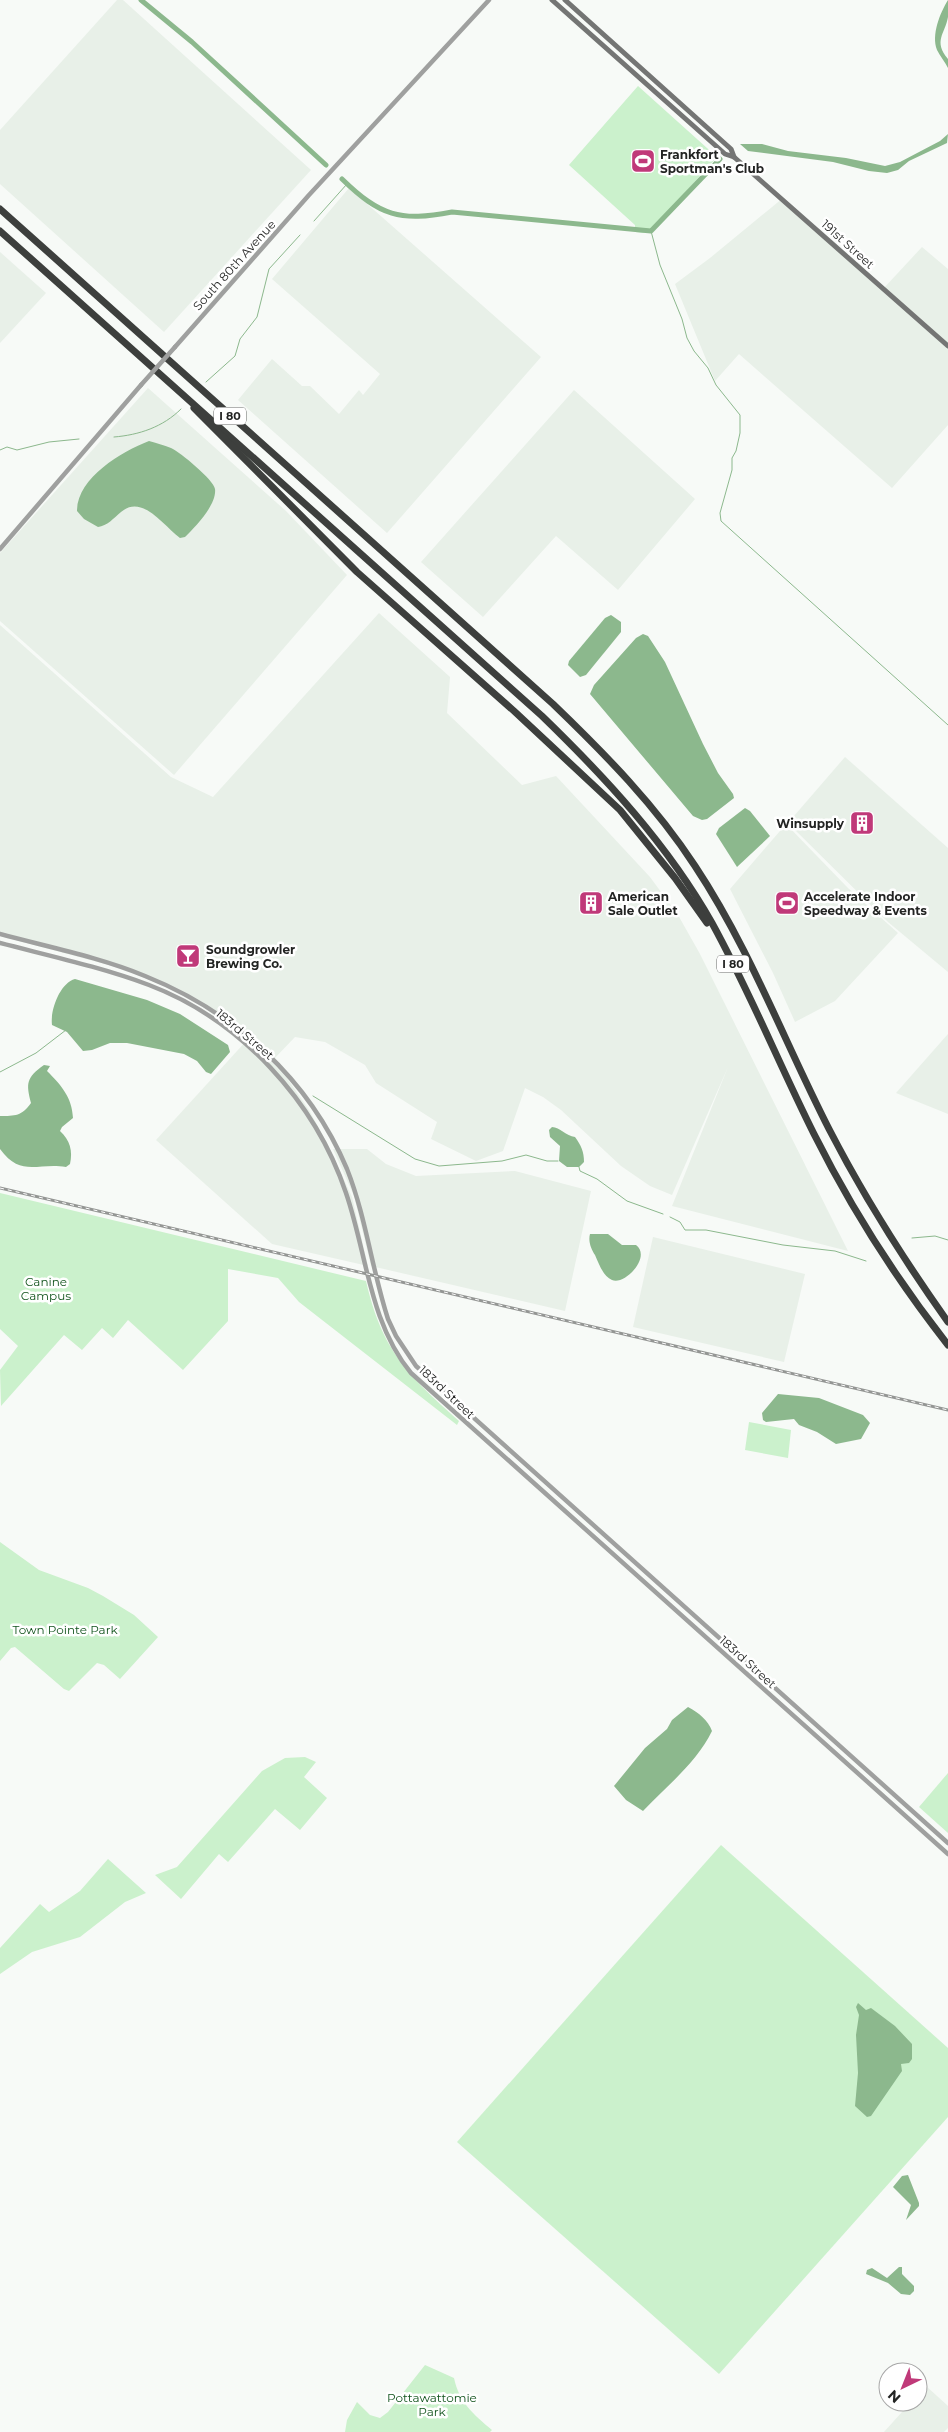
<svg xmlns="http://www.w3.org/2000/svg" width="948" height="2432" font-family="Montserrat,sans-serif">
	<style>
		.built { fill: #e8f0e8 }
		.green { fill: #cbf1cc }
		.water { fill: #8cb88d }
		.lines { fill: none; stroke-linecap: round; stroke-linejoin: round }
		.stream { stroke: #8cb88d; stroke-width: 1 }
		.canal { stroke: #8cb88d; stroke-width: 5 }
		.tertiary { stroke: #9fa09f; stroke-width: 4.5 }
		.secondary { stroke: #747574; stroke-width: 5 }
		.motorway { stroke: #3d3f3d; stroke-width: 7 }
		.rail-casing { stroke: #949694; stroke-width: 3 }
		.rail { stroke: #fff; stroke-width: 1; stroke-dasharray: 4; stroke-linecap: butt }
		.tertiary-bridge { stroke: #9fa09f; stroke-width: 4.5 }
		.labels { text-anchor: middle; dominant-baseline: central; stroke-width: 5; stroke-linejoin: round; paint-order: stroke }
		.shield { fill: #fff; stroke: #656665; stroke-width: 1 }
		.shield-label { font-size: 11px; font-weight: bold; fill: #232423 }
		.poi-label { font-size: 12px; font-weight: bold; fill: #232423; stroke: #fff; text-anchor: start }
		.street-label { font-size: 12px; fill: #232423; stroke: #fff }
		.park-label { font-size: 12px; fill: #11531c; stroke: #fff }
	</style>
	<rect width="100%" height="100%" fill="#f7faf7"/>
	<g class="built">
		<polygon points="117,0 123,0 311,170 164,332 0,184 0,130"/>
		<polygon points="349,188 541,357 387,533 238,400 272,359 302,386 310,386 339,414 359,390 363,395 380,374 272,279"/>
		<polygon points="783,198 883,289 922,247 948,269 948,425 892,488 739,354 715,381 675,284 710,258"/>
		<polygon points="0,252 46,293 0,343"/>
		<polygon points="148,388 286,511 347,575 174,775 0,621 0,553"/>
		<polygon points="574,390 695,499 618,590 556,536 483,617 421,562"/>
		<polygon points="379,613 450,677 447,713 522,785 556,776 650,877 678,915 700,954 848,1251 672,1206 728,1067 672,1195 650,1186 621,1166 561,1110 543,1097 525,1088 503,1151 476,1161 431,1139 437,1122 376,1083 365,1065 325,1042 295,1037 273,1060 261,1047 187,996 124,969 0,936 0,625 171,777 213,797"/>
		<polygon points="845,757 948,848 948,972 888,922 788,823"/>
		<polygon points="786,824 848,888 898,933 835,1001 795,1022 773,973 730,889"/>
		<polygon points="948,1034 948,1114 896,1093"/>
		<polygon points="247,1040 261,1051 287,1078 309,1110 328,1145 352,1197 368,1266 272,1244 156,1140"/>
		<polygon points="333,1149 367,1149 386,1164 416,1176 515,1171 591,1191 565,1311 371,1266 354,1196"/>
		<polygon points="653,1237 805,1274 784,1362 633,1327"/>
		<polygon points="926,2386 948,2406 948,2428 944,2432 884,2432 911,2402 918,2402 918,2395"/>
	</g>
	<g class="green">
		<polygon points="638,86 717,157 653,228 644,233 635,232 635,225 569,165"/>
		<path d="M 0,1193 L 366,1281 C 382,1351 408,1375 459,1421 L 457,1425 L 299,1302 L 278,1278 L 228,1269 L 228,1321 L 183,1370 L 128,1320 L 113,1338 L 102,1328 L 82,1350 L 64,1335 L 1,1406 L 0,1370 L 18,1346 L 0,1329 Z"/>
		<polygon points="749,1422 791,1430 788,1458 745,1450"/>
		<polygon points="0,1542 39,1570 88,1588 103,1596 134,1615 158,1637 120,1679 104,1665 97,1663 69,1691 64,1689 15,1647 11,1648 0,1661"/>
		<polygon points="305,1757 316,1762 304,1777 327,1798 300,1830 275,1809 228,1862 219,1854 181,1899 155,1875 177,1867 262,1771 285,1758"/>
		<polygon points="948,1773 948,1833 919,1807"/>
		<polygon points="721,1845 948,2048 948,2117 719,2374 457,2142"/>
		<polygon points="108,1859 146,1893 125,1902 80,1937 32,1952 0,1974 0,1948 40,1904 49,1912 80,1891"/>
		<path d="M 425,2365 L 454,2378 C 459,2402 473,2414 492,2430 L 490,2432 L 345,2432 L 347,2420 L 357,2402 L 370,2415 L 380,2418 L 388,2412 Z"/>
	</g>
	<g class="water">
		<path d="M 948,0 C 948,5 948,11 948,17 C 945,34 933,41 948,59 L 948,68 C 945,62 940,56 937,50 C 931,35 940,13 948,0 Z"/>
		<polygon points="948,134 947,143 909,161 898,170 887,173 869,171 833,162 748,151 740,144 762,144 788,151 846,158 885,166 900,162 940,141"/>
		<path d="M 149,441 C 156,443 164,445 171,448 C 180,452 214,480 215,489 C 217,505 195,527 185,537 L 180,538 C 163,525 142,494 121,512 C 114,518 107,526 98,527 L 84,519 L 77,511 C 77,478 121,452 149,441 Z"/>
		<polygon points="611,615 621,622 621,632 586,675 580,677 568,665 569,661 605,618"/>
		<polygon points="643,634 648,636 665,662 703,744 718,773 733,794 734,798 707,819 702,820 693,816 590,694 594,685 636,638"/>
		<polygon points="745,808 750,811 770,836 737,867 716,834 719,828"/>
		<path d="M 75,979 L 147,1000 L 180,1014 L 228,1045 L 230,1052 L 211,1074 L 206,1072 L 197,1061 L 184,1054 L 127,1043 L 110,1043 L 92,1050 L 83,1051 L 67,1032 L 52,1025 C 50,1010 60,983 75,979 Z"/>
		<path d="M 44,1065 L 50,1066 L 47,1071 C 61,1085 72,1097 73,1118 L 62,1127 L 60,1131 C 70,1140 73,1151 70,1164 L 66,1167 C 38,1162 21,1178 0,1149 L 0,1116 C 15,1116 22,1116 31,1103 C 26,1083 26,1078 44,1065 Z"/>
		<path d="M 552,1127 C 560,1127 566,1136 575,1137 C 581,1145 584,1152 584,1162 L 579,1167 L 567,1167 L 559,1161 L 560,1146 L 550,1137 L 549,1130 Z"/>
		<path d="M 590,1234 L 608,1234 L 622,1245 L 636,1245 C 652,1257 624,1286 612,1280 C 603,1276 599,1264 595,1255 C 591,1249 588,1241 590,1234 Z"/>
		<polygon points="778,1394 819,1398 863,1415 870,1423 861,1439 836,1444 817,1432 799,1425 794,1419 766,1422 763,1420 762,1413"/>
		<path d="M 688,1707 C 699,1713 708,1720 712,1731 C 697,1762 667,1786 643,1811 L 626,1800 L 614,1786 L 645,1748 L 667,1729 L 672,1720 Z"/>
		<polygon points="858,2003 866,2010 871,2008 895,2026 912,2044 912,2059 909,2063 901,2064 902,2071 871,2116 867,2117 855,2106 858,2073 856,2035 859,2015 856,2007"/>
		<polygon points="908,2175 919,2203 919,2206 906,2220 911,2205 893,2187 902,2176"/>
		<polygon points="899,2267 902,2267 902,2274 914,2286 914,2291 910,2295 901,2294 888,2283 866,2274 867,2270 872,2268 887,2278"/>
	</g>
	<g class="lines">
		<g class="stream">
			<polyline points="314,221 347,184"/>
			<polyline points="651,231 660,265 682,319 687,338 694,351 708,368 716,385 740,415 740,433 736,451 732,458 732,470 720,513 721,521 948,725"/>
			<polyline points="206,382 235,356 240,339 257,317 269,269 300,235"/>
			<path d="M 114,437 C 139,435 163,427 181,409"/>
			<polyline points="0,450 7,447 17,450 49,442 79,439"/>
			<polyline points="0,1072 36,1053 66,1030"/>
			<polyline points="313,1096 415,1159 439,1166 502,1161 526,1155 547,1161 558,1161"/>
			<polyline points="579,1167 580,1171 597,1179 627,1201 663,1214"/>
			<polyline points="670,1217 680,1222 685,1230 706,1230 783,1245 835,1251 866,1261"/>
			<polyline points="912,1238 935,1236 948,1240"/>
		</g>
		<g class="canal">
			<polyline points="141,0 192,42 326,165"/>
			<path d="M 342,179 C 380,216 400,222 452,212 L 651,231 L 720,159"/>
		</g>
		<g class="tertiary">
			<polyline points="175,347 309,195 489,0"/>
			<polyline points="0,549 141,385"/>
			<path d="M 0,934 C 48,947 99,957 145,976 C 235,1012 309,1079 347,1169 C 366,1217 372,1270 388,1319 L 396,1336 L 416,1366 L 948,1843"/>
			<path d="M 0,943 C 50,956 101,967 149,985 C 241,1020 315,1101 346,1193 C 367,1254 369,1322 411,1373 L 948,1854"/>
		</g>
		<g class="secondary">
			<polyline points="552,0 725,154 734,157 948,346"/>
			<polyline points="565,0 731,149 734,157"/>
		</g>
		<g class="motorway">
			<path d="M 0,209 L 553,704 C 605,754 656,806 695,866 C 750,949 784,1041 829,1129 C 864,1197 904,1260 948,1322"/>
			<path d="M 0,231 L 542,716 C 606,778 668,845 712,923 C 750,992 779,1064 814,1134 C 851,1208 897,1280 948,1345"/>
			<polyline points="194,408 357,572 514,711 620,810 675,878 707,923"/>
		</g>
		<defs>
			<polyline id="rail" points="0,1188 948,1410"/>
		</defs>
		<use href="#rail" class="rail-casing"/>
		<use href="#rail" class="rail"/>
		<polyline class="tertiary-bridge" points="141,385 175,347"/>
	</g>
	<defs>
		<symbol id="stadium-square" viewBox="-11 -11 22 22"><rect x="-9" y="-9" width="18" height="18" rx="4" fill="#c03979" stroke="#fff"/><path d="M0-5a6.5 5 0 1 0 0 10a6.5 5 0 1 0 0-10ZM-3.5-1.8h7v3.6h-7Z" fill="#fff"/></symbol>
		<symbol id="building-square" viewBox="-11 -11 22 22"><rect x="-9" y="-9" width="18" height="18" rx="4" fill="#c03979" stroke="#fff"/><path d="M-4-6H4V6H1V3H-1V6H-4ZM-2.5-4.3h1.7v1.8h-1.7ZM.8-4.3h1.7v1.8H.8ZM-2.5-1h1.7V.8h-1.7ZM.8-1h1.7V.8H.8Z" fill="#fff"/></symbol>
		<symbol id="bar-square" viewBox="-11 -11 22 22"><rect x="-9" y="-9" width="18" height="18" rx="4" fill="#c03979" stroke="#fff"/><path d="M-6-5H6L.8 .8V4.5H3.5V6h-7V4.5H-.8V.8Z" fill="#fff"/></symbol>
	</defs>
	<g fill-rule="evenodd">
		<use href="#stadium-square" x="629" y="147" width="28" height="28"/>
		<use href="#building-square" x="848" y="809" width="28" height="28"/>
		<use href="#building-square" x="577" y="889" width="28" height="28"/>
		<use href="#stadium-square" x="773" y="889" width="28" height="28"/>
		<use href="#bar-square" x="174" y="942" width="28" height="28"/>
	</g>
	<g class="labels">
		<g class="shield">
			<rect x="214" y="407.5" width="32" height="17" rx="4"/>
			<rect x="717" y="955.5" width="32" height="17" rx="4"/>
		</g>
		<g class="shield-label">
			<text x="230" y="416">I 80</text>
			<text x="733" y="964">I 80</text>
		</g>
		<g class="poi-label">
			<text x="660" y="154">Frankfort<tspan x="660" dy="14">Sportman's Club</tspan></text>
			<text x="844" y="823" text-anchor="end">Winsupply</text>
			<text x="608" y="896">American<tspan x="608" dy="14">Sale Outlet</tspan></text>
			<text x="804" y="896">Accelerate Indoor<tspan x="804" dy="14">Speedway &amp; Events</tspan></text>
			<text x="206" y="949">Soundgrowler<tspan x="206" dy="14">Brewing Co.</tspan></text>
		</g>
		<g class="street-label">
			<text transform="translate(848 244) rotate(42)">191st Street</text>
			<text transform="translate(234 265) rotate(-48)">South 80th Avenue</text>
			<text transform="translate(245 1034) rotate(40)">183rd Street</text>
			<text transform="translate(447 1392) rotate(43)">183rd Street</text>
			<text transform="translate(748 1662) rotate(42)">183rd Street</text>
		</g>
		<g class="park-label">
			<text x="46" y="1281">Canine<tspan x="46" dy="14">Campus</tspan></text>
			<text x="65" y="1629">Town Pointe Park</text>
			<text x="432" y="2397">Pottawattomie<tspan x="432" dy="14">Park</tspan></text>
		</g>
	</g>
	<g transform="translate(903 2387) rotate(223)"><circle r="24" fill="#ffffff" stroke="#a7a7a7"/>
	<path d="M0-4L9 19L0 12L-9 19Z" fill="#c03979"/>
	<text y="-8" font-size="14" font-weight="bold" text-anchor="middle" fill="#232423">N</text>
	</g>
</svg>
